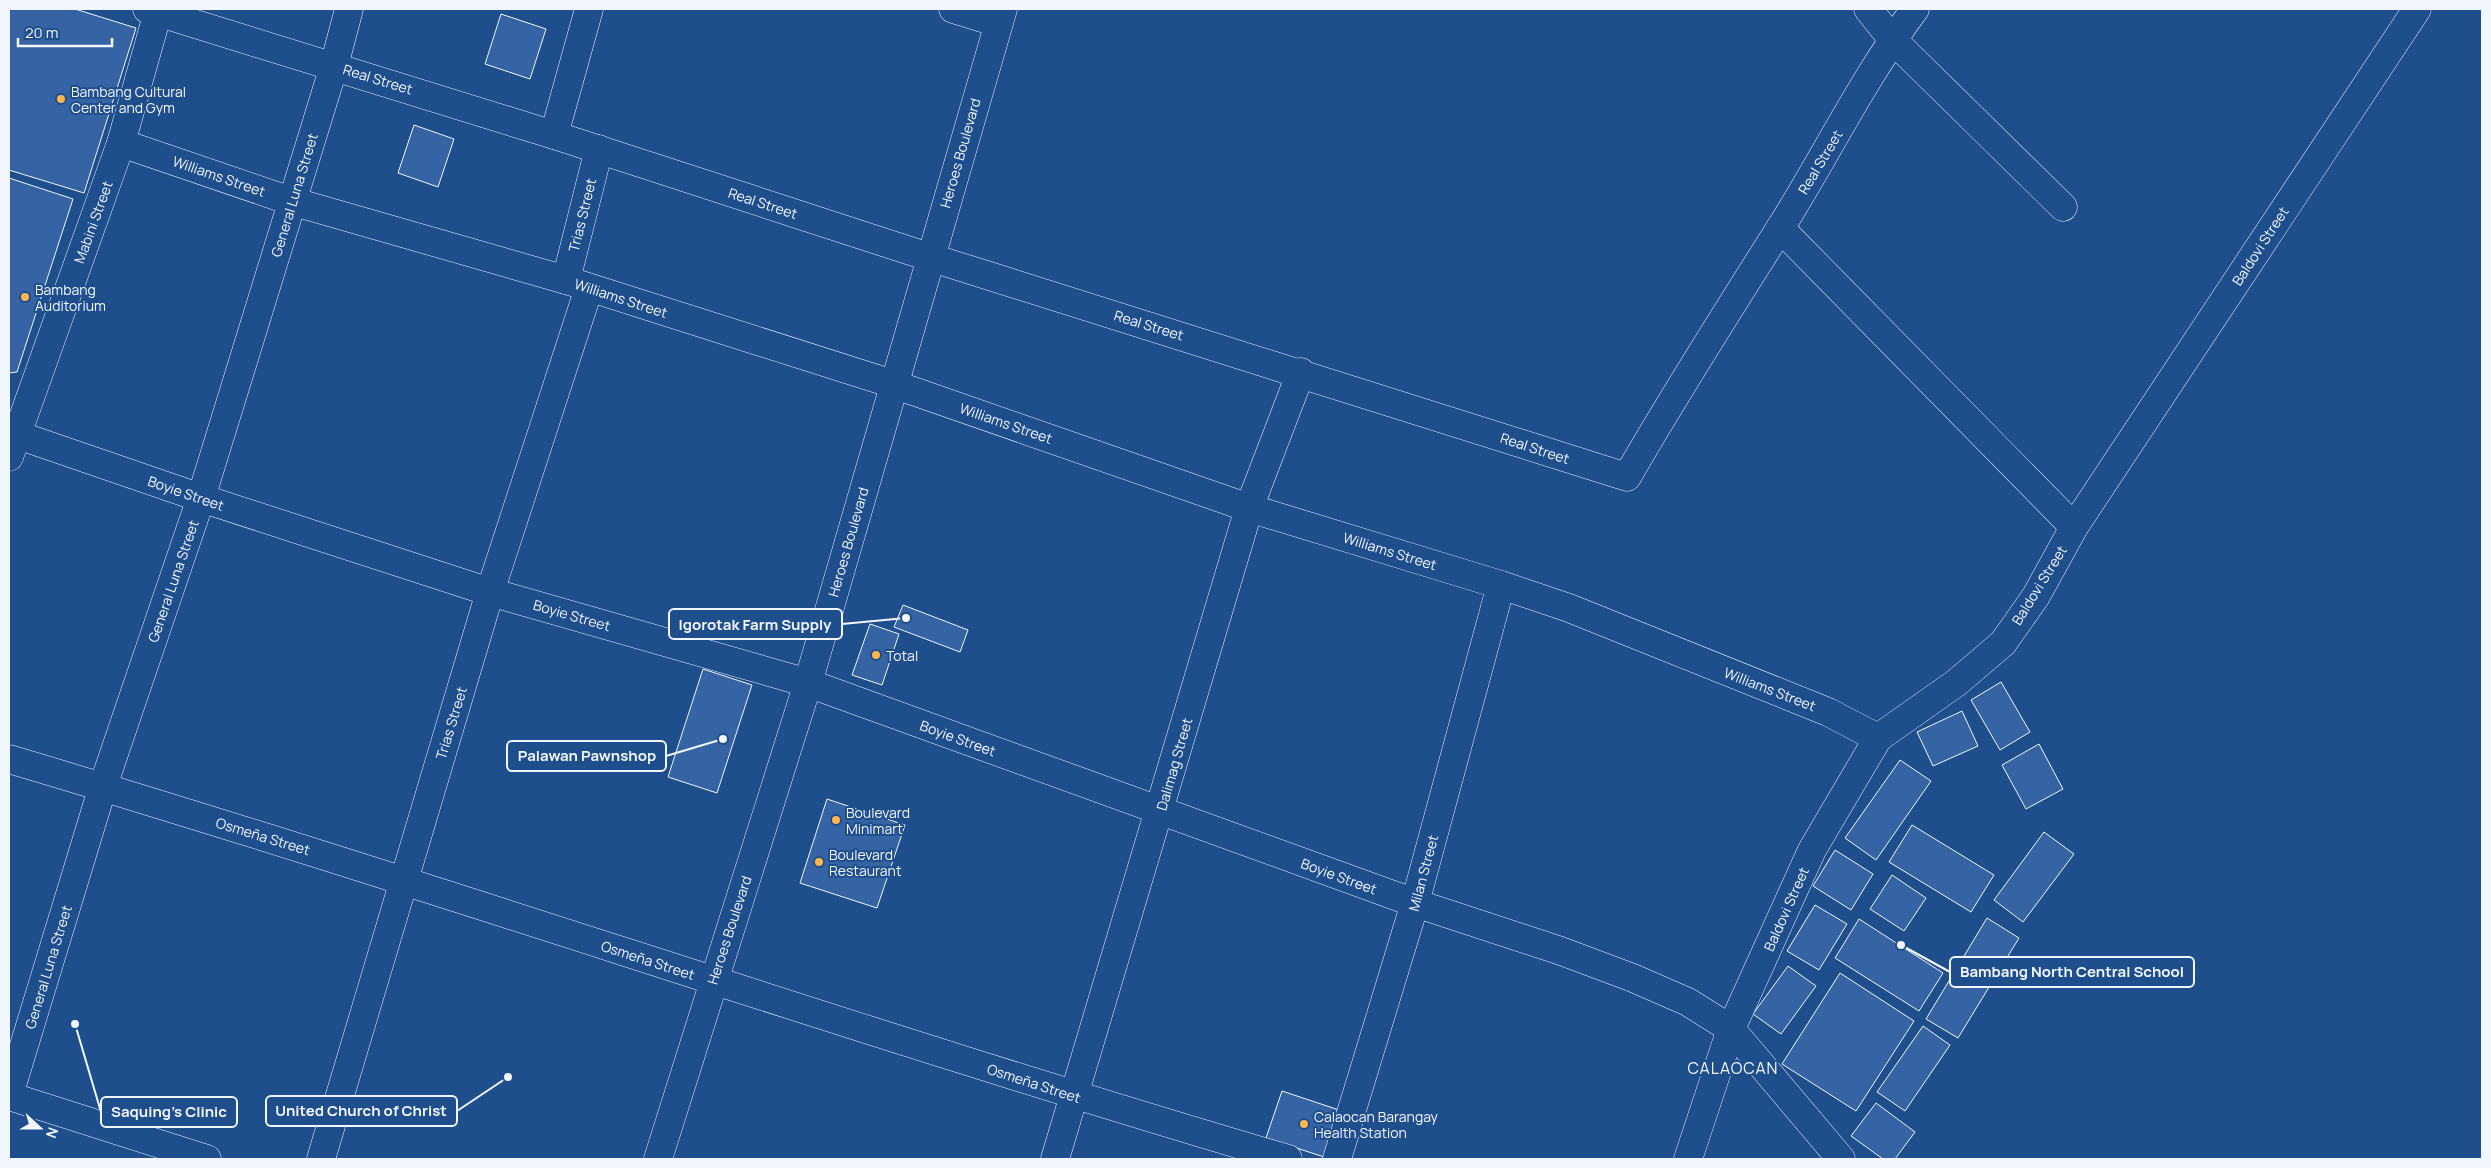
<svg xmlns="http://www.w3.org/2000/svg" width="2491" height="1168" font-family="Manrope,sans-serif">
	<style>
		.building { fill: #3563a3; stroke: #f2f6ff }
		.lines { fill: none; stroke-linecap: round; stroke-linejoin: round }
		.street-casing { stroke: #f2f6ff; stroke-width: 29 }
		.secondary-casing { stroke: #f2f6ff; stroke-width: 29 }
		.street { stroke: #1f4e8c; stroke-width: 28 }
		.secondary { stroke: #1f4e8c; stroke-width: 28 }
		.poi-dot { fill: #ffb74d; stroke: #1f4e8c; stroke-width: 2 }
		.labels { text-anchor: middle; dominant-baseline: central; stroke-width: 4; stroke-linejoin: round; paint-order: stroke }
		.street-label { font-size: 14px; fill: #f2f6ff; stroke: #1f4e8c }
		.poi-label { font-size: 14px; fill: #f2f6ff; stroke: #1f4e8c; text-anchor: start }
		.quarter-label { font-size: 16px; letter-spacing: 1px; fill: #f2f6ff; stroke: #1f4e8c }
		.leader { fill: none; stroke: #f2f6ff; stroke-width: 2 }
		.callout-dot { fill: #f2f6ff; stroke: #1f4e8c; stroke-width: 2 }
		.callout { fill: #1f4e8c; stroke: #f2f6ff; stroke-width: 2 }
		.callout-label { font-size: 15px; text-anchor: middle; font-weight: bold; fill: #f2f6ff }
	</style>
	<rect width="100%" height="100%" fill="#1f4e8c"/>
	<g class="building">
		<polygon points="9,9 75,9 136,28 84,193 9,170"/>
		<polygon points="501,14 546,29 530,79 485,64"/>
		<polygon points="414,125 454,139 438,187 398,173"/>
		<polygon points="9,178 73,199 17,372 9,373"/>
		<polygon points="903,605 968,630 960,652 894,627"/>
		<polygon points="870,624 899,634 882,685 852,675"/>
		<polygon points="703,669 752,685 717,793 668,777"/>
		<polygon points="2001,682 2030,732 2000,750 1971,700"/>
		<polygon points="1962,711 1978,746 1933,766 1917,732"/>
		<polygon points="2039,744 2063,789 2026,809 2002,765"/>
		<polygon points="1900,760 1931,781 1876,860 1845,838"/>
		<polygon points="827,799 905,825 877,908 800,883"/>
		<polygon points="1912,825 1994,875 1971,912 1889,862"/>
		<polygon points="2044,832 2074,854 2023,922 1994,900"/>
		<polygon points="1835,850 1873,874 1851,910 1813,886"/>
		<polygon points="1892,875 1926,898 1904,931 1870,909"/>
		<polygon points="1815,905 1847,924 1819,970 1787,951"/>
		<polygon points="1987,918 2019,938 1958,1038 1926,1019"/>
		<polygon points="1859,919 1943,973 1919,1011 1835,958"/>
		<polygon points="1788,966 1816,986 1781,1034 1753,1014"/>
		<polygon points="1840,973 1914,1021 1856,1111 1782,1064"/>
		<polygon points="1923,1026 1950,1045 1905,1111 1877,1092"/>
		<polygon points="1282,1091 1342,1111 1327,1158 1266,1138"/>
		<polygon points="1876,1103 1915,1132 1895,1159 1883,1159 1851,1136"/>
	</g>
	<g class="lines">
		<defs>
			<g id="street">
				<polyline points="953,9 998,23"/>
				<polyline points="1868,9 1892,39 2063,207"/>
				<polyline points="334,66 349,9"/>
				<polyline points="554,135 589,9"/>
				<polyline points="121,143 291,201 566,280 893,384 1249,508 1501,585 1569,608 1828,712 1878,738"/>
				<polyline points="1780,228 2074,527"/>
				<path d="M 929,257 L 1627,477 C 1677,390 1731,306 1784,222 C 1828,151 1865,76 1915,9"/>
				<polyline points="566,280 599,149"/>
				<polyline points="9,457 121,143 158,12"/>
				<path d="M 9,759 C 437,886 859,1033 1288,1159"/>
				<polyline points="9,1096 207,1159"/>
				<polyline points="321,1159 490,592 589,288"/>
				<polyline points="1055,1159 1249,508 1301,372"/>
				<polyline points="1337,1159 1415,903 1501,585"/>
				<polyline points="1688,1159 1731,1029"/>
			</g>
			<g id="secondary">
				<polyline points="147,9 554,135 929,257"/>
				<polyline points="9,432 201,498 490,592 808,683 1415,903 1561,951 1633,978 1688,1002 1731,1029 1841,1159"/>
				<polyline points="1731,1029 1812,850 1878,738 1956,683 2003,643 2036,596 2074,527 2417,9"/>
				<polyline points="9,1095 103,786 201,498 334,66"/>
				<polyline points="658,1159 808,683 1003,9"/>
			</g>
		</defs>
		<use href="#street" class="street-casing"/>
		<use href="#secondary" class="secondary-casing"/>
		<use href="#street" class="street"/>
		<use href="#secondary" class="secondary"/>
	</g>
	<g class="poi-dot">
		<circle cx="61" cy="99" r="5"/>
		<circle cx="25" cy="297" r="5"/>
		<circle cx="876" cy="655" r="5"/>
		<circle cx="836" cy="820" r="5"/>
		<circle cx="819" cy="862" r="5"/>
		<circle cx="1304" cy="1124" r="5"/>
	</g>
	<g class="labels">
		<g class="street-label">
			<text transform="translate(378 79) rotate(17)">Real Street</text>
			<text transform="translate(960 153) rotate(-74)">Heroes Boulevard</text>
			<text transform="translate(1820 162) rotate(-59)">Real Street</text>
			<text transform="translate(219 176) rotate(19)">Williams Street</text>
			<text transform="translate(294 195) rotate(-73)">General Luna Street</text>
			<text transform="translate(763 203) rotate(18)">Real Street</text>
			<text transform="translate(582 215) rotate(-76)">Trias Street</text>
			<text transform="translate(93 222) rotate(-70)">Mabini Street</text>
			<text transform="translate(2260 246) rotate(-57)">Baldovi Street</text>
			<text transform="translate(621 298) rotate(18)">Williams Street</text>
			<text transform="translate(1149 325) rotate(17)">Real Street</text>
			<text transform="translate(1006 423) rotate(19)">Williams Street</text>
			<text transform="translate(1535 448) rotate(18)">Real Street</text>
			<text transform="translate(186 493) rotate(19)">Boyie Street</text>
			<text transform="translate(848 542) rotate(-74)">Heroes Boulevard</text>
			<text transform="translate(1390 551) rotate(17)">Williams Street</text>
			<text transform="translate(173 581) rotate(-71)">General Luna Street</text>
			<text transform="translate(2039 585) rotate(-58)">Baldovi Street</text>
			<text transform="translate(572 615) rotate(16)">Boyie Street</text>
			<text transform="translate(1770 689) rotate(21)">Williams Street</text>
			<text transform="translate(451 723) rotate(-73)">Trias Street</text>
			<text transform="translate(958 738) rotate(20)">Boyie Street</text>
			<text transform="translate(1174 764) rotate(-74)">Dalimag Street</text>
			<text transform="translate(263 836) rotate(17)">Osmeña Street</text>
			<text transform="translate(1423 873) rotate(-75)">Milan Street</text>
			<text transform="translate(1339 876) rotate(20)">Boyie Street</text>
			<text transform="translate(1786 909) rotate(-66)">Baldovi Street</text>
			<text transform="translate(729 930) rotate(-72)">Heroes Boulevard</text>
			<text transform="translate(648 960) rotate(18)">Osmeña Street</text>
			<text transform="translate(48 967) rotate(-73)">General Luna Street</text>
			<text transform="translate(1034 1083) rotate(18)">Osmeña Street</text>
		</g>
		<g class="poi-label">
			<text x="71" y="91">Bambang Cultural<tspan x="71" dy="16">Center and Gym</tspan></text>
			<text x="35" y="289">Bambang<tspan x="35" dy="16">Auditorium</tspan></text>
			<text x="886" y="655">Total</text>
			<text x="846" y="812">Boulevard<tspan x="846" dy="16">Minimart</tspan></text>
			<text x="829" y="854">Boulevard<tspan x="829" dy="16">Restaurant</tspan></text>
			<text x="1314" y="1116">Calaocan Barangay<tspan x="1314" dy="16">Health Station</tspan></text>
		</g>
		<g class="quarter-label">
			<text x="1733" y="1068">CALAOCAN</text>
		</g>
	</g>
	<path class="leader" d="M906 618L842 624M723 739L666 756M1901 945L1950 972M508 1077L457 1111M75 1024L101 1112"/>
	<g class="callout-dot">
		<circle cx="906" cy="618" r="5"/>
		<circle cx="723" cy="739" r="5"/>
		<circle cx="1901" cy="945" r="5"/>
		<circle cx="508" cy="1077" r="5"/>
		<circle cx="75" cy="1024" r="5"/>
	</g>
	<g class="callout">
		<rect x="669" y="609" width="173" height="30" rx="5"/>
		<rect x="507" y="741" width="159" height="30" rx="5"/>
		<rect x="1950" y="957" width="244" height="30" rx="5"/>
		<rect x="266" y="1096" width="191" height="30" rx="5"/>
		<rect x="101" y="1097" width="136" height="30" rx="5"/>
	</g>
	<g class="callout-label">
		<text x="755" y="630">Igorotak Farm Supply</text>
		<text x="587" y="761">Palawan Pawnshop</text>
		<text x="2072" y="977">Bambang North Central School</text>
		<text x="361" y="1116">United Church of Christ</text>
		<text x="169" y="1117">Saquing's Clinic</text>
	</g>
	<rect width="2491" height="1168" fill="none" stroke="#f2f6ff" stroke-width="20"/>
	<g transform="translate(40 1128) rotate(111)" stroke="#1f4e8c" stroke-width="4" paint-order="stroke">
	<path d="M0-4L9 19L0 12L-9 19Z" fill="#f2f6ff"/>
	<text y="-8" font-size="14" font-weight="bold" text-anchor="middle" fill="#f2f6ff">N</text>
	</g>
	<path d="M18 38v8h94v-8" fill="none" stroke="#f2f6ff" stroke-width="2.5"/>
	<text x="25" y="38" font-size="15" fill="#f2f6ff" stroke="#1f4e8c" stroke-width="4" paint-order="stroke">20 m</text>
</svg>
